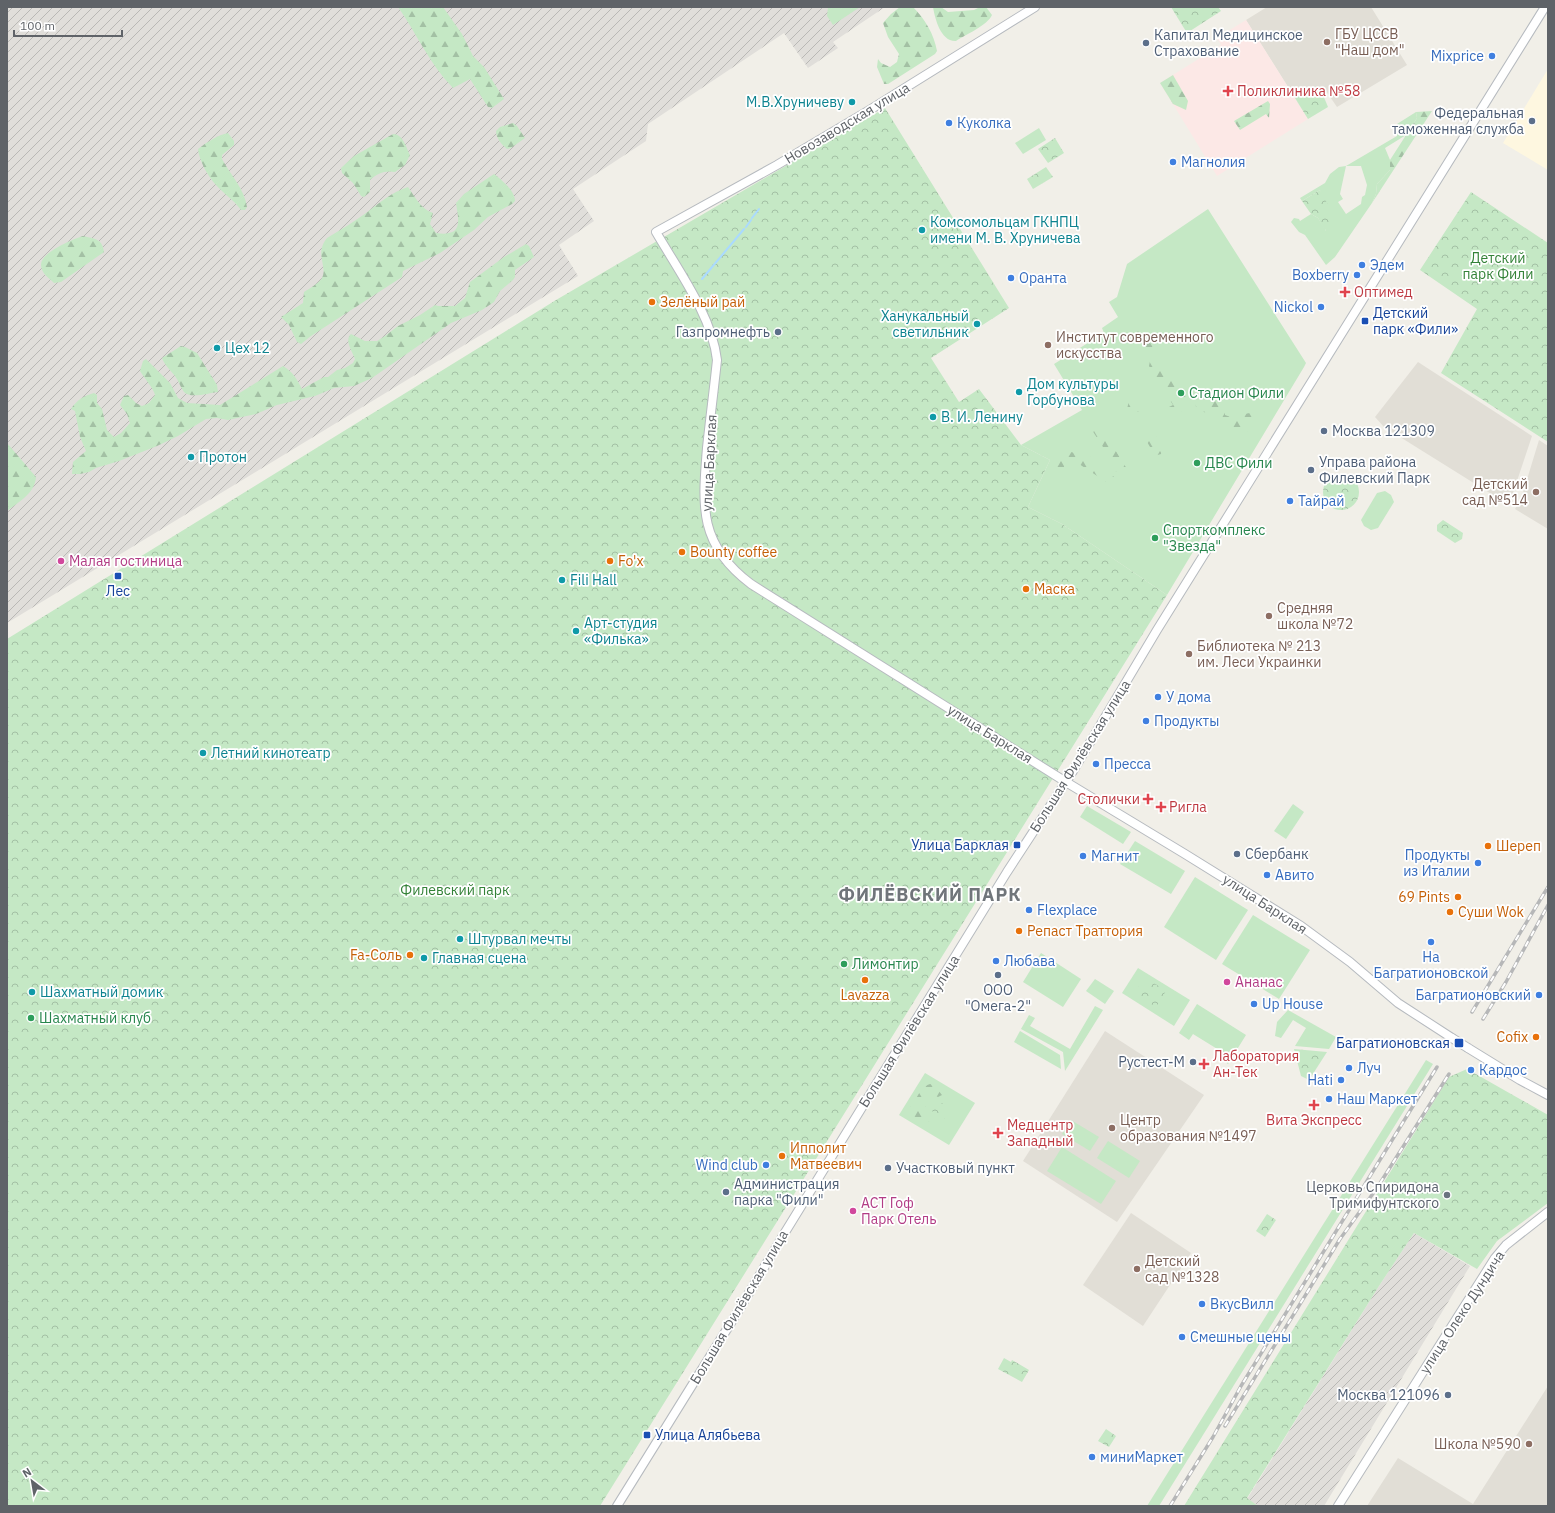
<svg xmlns="http://www.w3.org/2000/svg" width="1555" height="1513" font-family="'IBM Plex Sans',sans-serif">
	<style>
		.commercial { fill: #fef7e0 }
		.industrial { fill: url(#industrial-furrows) }
		.education { fill: #e1ded6 }
		.medical { fill: #fce8e6 }
		.grass { fill: #c5e8c5; fill-rule: evenodd }
		.forest { fill: url(#forest-firs) }
		.park { fill: url(#park-crowns) }
		.lines { fill: none; stroke-linecap: round; stroke-linejoin: round }
		.stream { stroke: #aadaff; stroke-width: 2 }
		.secondary-casing { stroke: #b6babf; stroke-width: 10 }
		.secondary { stroke: #fff; stroke-width: 8 }
		.rail-casing { stroke: #b6b7b8; stroke-width: 3.5 }
		.rail { stroke: #fff; stroke-width: 2; stroke-dasharray: 6; stroke-linecap: butt }
		.secondary-bridge-casing { stroke: #b6babf; stroke-width: 10; stroke-linecap: butt }
		.secondary-bridge { stroke: #fff; stroke-width: 8 }
		.education-dot { fill: #8d6e63; stroke: #fff; stroke-width: 1.5 }
		.service-dot { fill: #5c6f8a; stroke: #fff; stroke-width: 1.5 }
		.shop-dot { fill: #3f7fe0; stroke: #fff; stroke-width: 1.5 }
		.health-dot { fill: #e0444e; stroke: #fff; stroke-width: 1.5 }
		.culture-dot { fill: #0f9aa8; stroke: #fff; stroke-width: 1.5 }
		.food-dot { fill: #e8710a; stroke: #fff; stroke-width: 1.5 }
		.transit-dot { fill: #1a4fb4; stroke: #fff; stroke-width: 1.5 }
		.leisure-dot { fill: #2e9e5b; stroke: #fff; stroke-width: 1.5 }
		.hotel-dot { fill: #d1479c; stroke: #fff; stroke-width: 1.5 }
		.worship-dot { fill: #6b7280; stroke: #fff; stroke-width: 1.5 }
		.labels { text-anchor: middle; dominant-baseline: central; stroke-width: 3.5; stroke-linejoin: round; paint-order: stroke }
		.education-label { font-size: 14px; fill: #785e54; stroke: #fff; text-anchor: start }
		.service-label { font-size: 14px; fill: #4e5e75; stroke: #fff; text-anchor: start }
		.shop-label { font-size: 14px; fill: #366cbe; stroke: #fff; text-anchor: start }
		.health-label { font-size: 14px; fill: #be3a42; stroke: #fff; text-anchor: start }
		.culture-label { font-size: 14px; fill: #0d838f; stroke: #fff; text-anchor: start }
		.street-label { font-size: 14px; fill: #5f6368; stroke: #fff }
		.park-label { font-size: 14px; fill: #348238; stroke: #fff }
		.food-label { font-size: 14px; fill: #c56008; stroke: #fff; text-anchor: start }
		.transit-label { font-size: 14px; fill: #164399; stroke: #fff; text-anchor: start }
		.leisure-label { font-size: 14px; fill: #27864d; stroke: #fff; text-anchor: start }
		.hotel-label { font-size: 14px; fill: #b23c85; stroke: #fff; text-anchor: start }
		.worship-label { font-size: 14px; fill: #5b616d; stroke: #fff; text-anchor: end }
		.district-label { font-size: 18px; font-weight: bold; letter-spacing: 1px; fill: #70757a; stroke: #fff }
	</style>
	<defs>
		<pattern id="industrial-furrows" width="10" height="10" patternUnits="userSpaceOnUse"><rect width="10" height="10" fill="#e0deda"/><path d="M-1 1l2-2M0 10L10 0M9 11l2-2" fill="none" stroke="#b9b8b5"/></pattern>
		<pattern id="forest-firs" width="22" height="20" patternUnits="userSpaceOnUse"><rect width="22" height="20" fill="#c5e8c5"/><path d="M5 1l3.5 6h-7zM16 11l3.5 6h-7z" fill="#a3c0a4"/></pattern>
		<pattern id="park-crowns" width="20" height="18" patternUnits="userSpaceOnUse"><rect width="20" height="18" fill="#c5e8c5"/><path d="M2 6a3 3 0 1 1 6 0M12 15a3 3 0 1 1 6 0" fill="none" stroke="#a3c0a4"/></pattern>
	</defs>
	<rect width="100%" height="100%" fill="#f1efe8"/>
	<polygon class="commercial" points="1548,69 1548,170 1503,143"/>
	<g class="industrial">
		<polygon points="7,7 885,7 833,42 838,48 808,68 784,33 648,124 646,141 573,189 594,221 559,245 578,276 7,623"/>
		<polygon points="1414,1233 1470,1266 1324,1506 1258,1506 1247,1499 1379,1286"/>
	</g>
	<g class="education">
		<polygon points="1267,7 1371,7 1407,65 1337,107 1326,91 1310,89 1295,98 1246,20"/>
		<polygon points="1418,362 1532,436 1509,505 1384,427 1375,417"/>
		<polygon points="1539,440 1548,446 1548,529 1515,509 1521,499"/>
		<polygon points="1105,1031 1204,1095 1117,1222 1023,1161"/>
		<polygon points="1131,1213 1191,1253 1143,1326 1083,1285"/>
		<polygon points="1548,1386 1548,1506 1367,1506 1398,1458 1473,1504"/>
	</g>
	<polygon class="medical" points="1246,20 1308,119 1217,176 1160,83 1221,45 1217,38"/>
	<g class="grass">
		<polygon points="828,7 860,7 833,25 827,16"/>
		<path d="M 1416,112 L 1417,118 L 1406,135 L 1385,148 L 1390,160 L 1390,170 L 1377,184 L 1376,194 L 1372,203 L 1335,257 L 1326,265 L 1305,235 L 1299,232 L 1291,222 L 1294,218 L 1299,219 L 1300,221 L 1311,214 L 1318,218 L 1326,231 L 1320,190 L 1302,201 L 1300,198 L 1325,183 L 1330,174 L 1339,167 L 1346,166 L 1397,136 L 1397,124 ZM 1346,166 L 1361,166 L 1367,185 L 1365,195 L 1362,197 L 1361,204 L 1346,214 L 1338,202 L 1343,199 L 1340,194 Z"/>
		<polygon points="1039,128 1046,140 1023,154 1015,143"/>
		<polygon points="1208,209 1306,363 1304,367 1167,595 1062,524 1028,507 1050,460 1021,445 1082,410 1054,364 1104,333 1102,328 1118,317 1109,302 1117,297 1127,264"/>
		<polygon points="1385,491 1391,495 1394,502 1378,528 1371,530 1364,526 1361,520 1377,493"/>
		<polygon points="1293,804 1304,812 1286,839 1274,831"/>
		<polygon points="1087,806 1131,832 1123,844 1080,817"/>
		<polygon points="1135,841 1185,871 1171,894 1120,864"/>
		<polygon points="1195,877 1248,910 1216,960 1164,927"/>
		<polygon points="1253,915 1310,950 1279,999 1222,964"/>
		<polygon points="1041,953 1081,979 1063,1007 1023,982"/>
		<polygon points="1138,968 1190,1000 1174,1026 1122,993"/>
		<polygon points="1095,979 1114,991 1105,1004 1086,991"/>
		<polygon points="1197,1004 1246,1035 1228,1064 1224,1061 1227,1055 1193,1034 1189,1040 1179,1033"/>
		<polygon points="1095,1006 1103,1010 1065,1071 1063,1052 1021,1029 1029,1015 1035,1018 1030,1026 1070,1049"/>
		<polygon points="1288,1010 1336,1037 1329,1049 1295,1046 1306,1028 1293,1020 1281,1038 1275,1036 1277,1022"/>
		<polygon points="1020,1031 1060,1055 1061,1069 1014,1042"/>
		<polygon points="1426,1060 1433,1064 1159,1506 1147,1506"/>
		<polygon points="925,1073 975,1103 949,1145 899,1115"/>
		<polygon points="1071,1120 1099,1137 1090,1151 1062,1134"/>
		<polygon points="1108,1141 1140,1161 1129,1178 1097,1158"/>
		<polygon points="1062,1147 1116,1181 1101,1204 1047,1171"/>
	</g>
	<g class="forest">
		<path d="M 398,7 L 443,7 L 462,34 L 473,56 L 484,67 L 504,99 L 492,108 L 488,107 L 470,79 L 453,88 C 430,65 417,34 398,7 Z"/>
		<path d="M 900,7 L 913,7 C 925,19 934,34 937,51 L 935,54 L 888,84 L 884,84 L 877,67 L 878,59 L 881,63 L 890,67 L 897,62 L 899,54 L 888,37 L 883,23 L 891,14 Z"/>
		<path d="M 933,7 L 941,7 L 948,12 L 974,10 L 980,7 L 986,7 L 992,15 C 988,25 965,35 956,41 C 941,42 935,19 933,7 Z"/>
		<polygon points="1173,75 1188,101 1186,110 1173,104 1160,83"/>
		<polygon points="1268,101 1270,104 1269,118 1266,114 1240,130 1234,121"/>
		<polygon points="1432,111 1372,203 1376,194 1377,184 1390,170 1390,160 1417,118 1416,112"/>
		<path d="M 513,123 L 517,126 L 525,138 L 511,148 L 507,149 C 502,145 496,138 496,131 L 500,127 Z"/>
		<path d="M 228,133 L 234,141 L 234,145 L 222,155 L 222,159 C 230,174 245,190 247,207 L 245,210 L 241,210 C 233,199 225,195 216,185 C 208,177 199,160 198,149 C 207,142 218,135 228,133 Z"/>
		<path d="M 393,134 C 403,134 406,147 410,155 L 405,165 L 395,172 C 386,170 377,173 370,180 L 370,192 L 364,197 L 361,196 L 353,183 L 342,173 L 341,168 L 354,156 Z"/>
		<path d="M 494,174 C 502,180 515,191 515,201 L 512,204 L 488,217 L 474,230 L 440,253 L 403,271 L 402,277 L 311,336 L 301,344 L 297,342 L 289,325 L 281,317 L 303,303 L 304,292 C 310,288 318,284 322,278 C 328,266 314,254 327,238 C 340,230 354,222 366,213 C 379,203 392,192 408,187 C 415,197 421,209 433,213 L 430,224 L 436,233 C 463,237 459,222 456,203 L 464,194 Z"/>
		<path d="M 83,236 C 95,239 102,238 104,252 L 61,282 L 54,283 C 49,278 41,273 41,265 C 40,253 73,239 83,236 Z"/>
		<path d="M 526,244 L 529,246 L 534,257 L 515,270 L 515,277 L 513,280 L 500,291 L 494,302 L 482,310 L 451,323 L 372,378 L 354,386 L 334,388 L 315,396 L 277,405 L 256,414 L 228,420 L 217,418 L 206,419 L 178,436 L 157,446 L 119,461 L 96,468 L 89,472 L 80,474 L 72,474 L 73,462 L 86,451 L 80,437 L 75,411 L 71,409 C 77,400 83,396 94,393 L 97,395 L 97,403 L 102,409 L 107,430 L 114,437 L 121,433 L 130,423 L 127,414 L 120,405 L 124,396 L 128,395 L 136,403 L 142,406 L 149,403 L 155,395 C 154,389 144,378 140,371 L 143,361 L 146,359 L 170,383 L 178,398 L 187,403 L 220,405 L 283,366 C 293,372 297,379 302,389 L 324,377 L 328,377 L 337,370 L 345,368 L 353,363 L 355,359 C 352,351 344,340 351,334 L 365,341 L 377,341 L 385,336 L 398,326 L 420,315 L 435,305 L 438,306 L 455,306 L 465,298 L 470,282 L 504,257 Z"/>
		<path d="M 1130,327 C 1146,329 1149,336 1154,350 L 1152,354 L 1142,355 L 1128,332 Z"/>
		<path d="M 181,346 L 185,347 L 197,353 L 217,385 L 218,392 C 209,393 190,399 184,392 C 180,387 179,381 175,376 C 170,370 164,364 162,358 Z"/>
		<polygon points="1155,358 1164,364 1183,390 1187,398 1182,411 1174,412 1169,407 1173,405 1149,366 1150,361"/>
		<polygon points="1135,397 1143,411 1129,413 1127,409 1129,401"/>
		<path d="M 1200,398 C 1213,402 1226,397 1225,415 L 1236,419 L 1244,414 L 1250,413 L 1254,417 L 1251,427 L 1243,436 L 1196,407 L 1195,400 Z"/>
		<polygon points="1093,422 1098,422 1127,469 1122,472 1114,471 1110,463 1109,456 1105,456 1099,450 1103,447 1090,427"/>
		<path d="M 1147,429 C 1156,436 1165,442 1161,454 L 1154,456 L 1153,452 L 1140,430 Z"/>
		<path d="M 7,443 L 36,477 C 35,493 19,502 7,511 Z"/>
		<path d="M 1066,451 L 1090,456 C 1095,474 1123,472 1123,493 L 1070,458 L 1061,471 L 1052,465 L 1054,457 Z"/>
		<path d="M 930,1084 L 934,1085 L 942,1095 L 938,1097 L 933,1095 C 918,1103 927,1106 931,1117 L 930,1121 L 924,1122 L 920,1118 L 911,1116 L 908,1111 L 910,1107 L 915,1103 C 916,1096 923,1086 930,1084 Z"/>
	</g>
	<g class="park">
		<polygon points="1171,7 1218,7 1221,11 1187,33"/>
		<polygon points="1310,89 1321,90 1328,107 1308,119 1295,98"/>
		<polygon points="885,108 1009,308 931,358 959,402 979,389 1021,445 1050,460 1028,507 1062,524 1167,595 600,1506 7,1506 7,639 556,300"/>
		<polygon points="1055,138 1064,153 1048,163 1038,149"/>
		<polygon points="1046,167 1053,177 1033,189 1027,179"/>
		<polygon points="1320,190 1328,205 1332,217 1325,231 1318,218 1311,214 1302,201"/>
		<polygon points="1471,192 1548,243 1548,442 1441,373 1477,309 1420,270"/>
		<circle cx="1341" cy="492" r="18"/>
		<polygon points="1443,520 1463,533 1462,539 1455,543 1437,531 1437,525"/>
		<polygon points="1145,977 1166,991 1156,1007 1134,994"/>
		<polygon points="1294,1049 1327,1052 1309,1080 1301,1076"/>
		<polygon points="1467,1069 1548,1115 1548,1203 1497,1241 1477,1269 1414,1233 1379,1286 1247,1498 1258,1506 1184,1506 1449,1077"/>
		<path d="M 935,1097 L 949,1109 L 944,1119 C 934,1114 930,1112 929,1100 Z"/>
		<polygon points="1267,1214 1276,1220 1265,1237 1256,1231"/>
		<polygon points="1004,1358 1011,1362 1012,1360 1029,1370 1022,1382 998,1369"/>
		<polygon points="1106,1429 1116,1436 1109,1447 1098,1441"/>
	</g>
	<g class="lines">
		<g class="stream">
			<polyline points="752,218 759,209"/>
			<polyline points="746,227 751,220"/>
			<polyline points="702,279 744,229"/>
		</g>
		<defs>
			<g id="secondary">
				<path d="M 1035,7 L 868,111 L 777,165 L 656,232 C 678,270 712,316 717,360 C 714,389 710,419 707,448 C 702,508 699,545 751,584 L 1066,782 L 1185,854 L 1301,926 L 1350,962 L 1398,1003 L 1452,1038"/>
				<polyline points="1468,1048 1520,1080 1548,1095"/>
				<polyline points="617,1506 737,1313 784,1234 933,992 1007,872 1073,771 1157,630 1545,7"/>
				<polyline points="1338,1506 1495,1258 1506,1245 1548,1212"/>
			</g>
		</defs>
		<use href="#secondary" class="secondary-casing"/>
		<use href="#secondary" class="secondary"/>
		<defs>
			<g id="rail">
				<polyline points="1472,1012 1548,887"/>
				<polyline points="1483,1019 1506,982 1548,905"/>
				<polyline points="1225,1426 1340,1239 1377,1188 1449,1074"/>
				<polyline points="1170,1506 1213,1437 1241,1386 1437,1067"/>
			</g>
		</defs>
		<use href="#rail" class="rail-casing"/>
		<use href="#rail" class="rail"/>
		<defs>
			<polyline id="secondary-bridge" points="1452,1038 1468,1048"/>
		</defs>
		<use href="#secondary-bridge" class="secondary-bridge-casing"/>
		<use href="#secondary-bridge" class="secondary-bridge"/>
	</g>
	<g class="education-dot">
		<circle cx="1327" cy="42" r="4"/>
		<circle cx="1048" cy="345" r="4"/>
		<circle cx="1536" cy="492" r="4"/>
		<circle cx="1269" cy="616" r="4"/>
		<circle cx="1189" cy="654" r="4"/>
		<circle cx="1112" cy="1128" r="4"/>
		<circle cx="1137" cy="1269" r="4"/>
		<circle cx="1529" cy="1444" r="4"/>
	</g>
	<g class="service-dot">
		<circle cx="1146" cy="43" r="4"/>
		<circle cx="1532" cy="121" r="4"/>
		<circle cx="778" cy="332" r="4"/>
		<circle cx="1324" cy="431" r="4"/>
		<circle cx="1311" cy="470" r="4"/>
		<circle cx="1237" cy="854" r="4"/>
		<circle cx="998" cy="975" r="4"/>
		<circle cx="1193" cy="1062" r="4"/>
		<circle cx="888" cy="1168" r="4"/>
		<circle cx="726" cy="1192" r="4"/>
		<circle cx="1448" cy="1395" r="4"/>
	</g>
	<g class="shop-dot">
		<circle cx="1492" cy="56" r="4"/>
		<circle cx="949" cy="123" r="4"/>
		<circle cx="1173" cy="162" r="4"/>
		<circle cx="1362" cy="265" r="4"/>
		<circle cx="1357" cy="275" r="4"/>
		<circle cx="1011" cy="278" r="4"/>
		<circle cx="1321" cy="307" r="4"/>
		<circle cx="1290" cy="501" r="4"/>
		<circle cx="1158" cy="697" r="4"/>
		<circle cx="1146" cy="721" r="4"/>
		<circle cx="1096" cy="764" r="4"/>
		<circle cx="1083" cy="856" r="4"/>
		<circle cx="1478" cy="863" r="4"/>
		<circle cx="1267" cy="875" r="4"/>
		<circle cx="1029" cy="910" r="4"/>
		<circle cx="1431" cy="942" r="4"/>
		<circle cx="996" cy="961" r="4"/>
		<circle cx="1539" cy="995" r="4"/>
		<circle cx="1254" cy="1004" r="4"/>
		<circle cx="1349" cy="1068" r="4"/>
		<circle cx="1471" cy="1070" r="4"/>
		<circle cx="1341" cy="1080" r="4"/>
		<circle cx="1329" cy="1099" r="4"/>
		<circle cx="766" cy="1165" r="4"/>
		<circle cx="1202" cy="1304" r="4"/>
		<circle cx="1182" cy="1337" r="4"/>
		<circle cx="1092" cy="1457" r="4"/>
	</g>
	<g class="health-dot">
		<path d="M1226 85h4v4h4v4h-4v4h-4v-4h-4v-4h4z"/>
		<path d="M1343 286h4v4h4v4h-4v4h-4v-4h-4v-4h4z"/>
		<path d="M1146 793h4v4h4v4h-4v4h-4v-4h-4v-4h4z"/>
		<path d="M1159 801h4v4h4v4h-4v4h-4v-4h-4v-4h4z"/>
		<path d="M1202 1058h4v4h4v4h-4v4h-4v-4h-4v-4h4z"/>
		<path d="M1312 1099h4v4h4v4h-4v4h-4v-4h-4v-4h4z"/>
		<path d="M996 1127h4v4h4v4h-4v4h-4v-4h-4v-4h4z"/>
	</g>
	<g class="culture-dot">
		<circle cx="852" cy="102" r="4"/>
		<circle cx="922" cy="230" r="4"/>
		<circle cx="977" cy="324" r="4"/>
		<circle cx="217" cy="348" r="4"/>
		<circle cx="1019" cy="392" r="4"/>
		<circle cx="933" cy="417" r="4"/>
		<circle cx="191" cy="457" r="4"/>
		<circle cx="562" cy="580" r="4"/>
		<circle cx="576" cy="631" r="4"/>
		<circle cx="203" cy="753" r="4"/>
		<circle cx="460" cy="939" r="4"/>
		<circle cx="424" cy="958" r="4"/>
		<circle cx="32" cy="992" r="4"/>
	</g>
	<g class="food-dot">
		<circle cx="652" cy="302" r="4"/>
		<circle cx="682" cy="552" r="4"/>
		<circle cx="610" cy="561" r="4"/>
		<circle cx="1026" cy="589" r="4"/>
		<circle cx="1488" cy="846" r="4"/>
		<circle cx="1458" cy="897" r="4"/>
		<circle cx="1450" cy="912" r="4"/>
		<circle cx="1019" cy="931" r="4"/>
		<circle cx="410" cy="955" r="4"/>
		<circle cx="865" cy="980" r="4"/>
		<circle cx="1536" cy="1037" r="4"/>
		<circle cx="782" cy="1156" r="4"/>
	</g>
	<g class="transit-dot">
		<rect x="1361" y="317" width="8" height="8" rx="2"/>
		<rect x="114" y="572" width="8" height="8" rx="2"/>
		<rect x="1013" y="841" width="8" height="8" rx="2"/>
		<rect x="1454" y="1038" width="10" height="10" rx="2"/>
		<rect x="643" y="1431" width="8" height="8" rx="2"/>
	</g>
	<g class="leisure-dot">
		<circle cx="1181" cy="393" r="4"/>
		<circle cx="1197" cy="463" r="4"/>
		<circle cx="1155" cy="538" r="4"/>
		<circle cx="844" cy="964" r="4"/>
		<circle cx="31" cy="1018" r="4"/>
	</g>
	<g class="hotel-dot">
		<circle cx="61" cy="561" r="4"/>
		<circle cx="1227" cy="982" r="4"/>
		<circle cx="853" cy="1211" r="4"/>
	</g>
	<circle class="worship-dot" cx="1447" cy="1195" r="4"/>
	<g class="labels">
		<g class="education-label">
			<text x="1335" y="34">ГБУ ЦССВ<tspan x="1335" dy="16">"Наш дом"</tspan></text>
			<text x="1056" y="337">Институт современного<tspan x="1056" dy="16">искусства</tspan></text>
			<text x="1528" y="484" text-anchor="end">Детский<tspan x="1528" dy="16">сад №514</tspan></text>
			<text x="1277" y="608">Средняя<tspan x="1277" dy="16">школа №72</tspan></text>
			<text x="1197" y="646">Библиотека № 213<tspan x="1197" dy="16">им. Леси Украинки</tspan></text>
			<text x="1120" y="1120">Центр<tspan x="1120" dy="16">образования №1497</tspan></text>
			<text x="1145" y="1261">Детский<tspan x="1145" dy="16">сад №1328</tspan></text>
			<text x="1521" y="1444" text-anchor="end">Школа №590</text>
		</g>
		<g class="service-label">
			<text x="1154" y="35">Капитал Медицинское<tspan x="1154" dy="16">Страхование</tspan></text>
			<text x="1524" y="113" text-anchor="end">Федеральная<tspan x="1524" dy="16">таможенная служба</tspan></text>
			<text x="770" y="332" text-anchor="end">Газпромнефть</text>
			<text x="1332" y="431">Москва 121309</text>
			<text x="1319" y="462">Управа района<tspan x="1319" dy="16">Филевский Парк</tspan></text>
			<text x="1245" y="854">Сбербанк</text>
			<text x="998" y="990" text-anchor="middle">ООО<tspan x="998" dy="16">"Омега-2"</tspan></text>
			<text x="1185" y="1062" text-anchor="end">Рустест-М</text>
			<text x="896" y="1168">Участковый пункт</text>
			<text x="734" y="1184">Администрация<tspan x="734" dy="16">парка "Фили"</tspan></text>
			<text x="1440" y="1395" text-anchor="end">Москва 121096</text>
		</g>
		<g class="shop-label">
			<text x="1484" y="56" text-anchor="end">Mixprice</text>
			<text x="957" y="123">Куколка</text>
			<text x="1181" y="162">Магнолия</text>
			<text x="1370" y="265">Эдем</text>
			<text x="1349" y="275" text-anchor="end">Boxberry</text>
			<text x="1019" y="278">Оранта</text>
			<text x="1313" y="307" text-anchor="end">Nickol</text>
			<text x="1298" y="501">Тайрай</text>
			<text x="1166" y="697">У дома</text>
			<text x="1154" y="721">Продукты</text>
			<text x="1104" y="764">Пресса</text>
			<text x="1470" y="855" text-anchor="end">Продукты<tspan x="1470" dy="16">из Италии</tspan></text>
			<text x="1091" y="856">Магнит</text>
			<text x="1275" y="875">Авито</text>
			<text x="1037" y="910">Flexplace</text>
			<text x="1431" y="957" text-anchor="middle">На<tspan x="1431" dy="16">Багратионовской</tspan></text>
			<text x="1004" y="961">Любава</text>
			<text x="1531" y="995" text-anchor="end">Багратионовский</text>
			<text x="1262" y="1004">Up House</text>
			<text x="1357" y="1068">Луч</text>
			<text x="1479" y="1070">Кардос</text>
			<text x="1333" y="1080" text-anchor="end">Hati</text>
			<text x="1337" y="1099">Наш Маркет</text>
			<text x="758" y="1165" text-anchor="end">Wind club</text>
			<text x="1210" y="1304">ВкусВилл</text>
			<text x="1190" y="1337">Смешные цены</text>
			<text x="1100" y="1457">миниМаркет</text>
		</g>
		<g class="health-label">
			<text x="1237" y="91">Поликлиника №58</text>
			<text x="1354" y="292">Оптимед</text>
			<text x="1140" y="799" text-anchor="end">Столички</text>
			<text x="1169" y="807">Ригла</text>
			<text x="1213" y="1056">Лаборатория<tspan x="1213" dy="16">Ан-Тек</tspan></text>
			<text x="1314" y="1120" text-anchor="middle">Вита Экспресс</text>
			<text x="1007" y="1125">Медцентр<tspan x="1007" dy="16">Западный</tspan></text>
		</g>
		<g class="culture-label">
			<text x="844" y="102" text-anchor="end">М.В.Хруничеву</text>
			<text x="930" y="222">Комсомольцам ГКНПЦ<tspan x="930" dy="16">имени М. В. Хруничева</tspan></text>
			<text x="969" y="316" text-anchor="end">Ханукальный<tspan x="969" dy="16">светильник</tspan></text>
			<text x="225" y="348">Цех 12</text>
			<text x="1027" y="384">Дом культуры<tspan x="1027" dy="16">Горбунова</tspan></text>
			<text x="941" y="417">В. И. Ленину</text>
			<text x="199" y="457">Протон</text>
			<text x="570" y="580">Fili Hall</text>
			<text x="584" y="623">Арт-студия<tspan x="584" dy="16">«Филька»</tspan></text>
			<text x="211" y="753">Летний кинотеатр</text>
			<text x="468" y="939">Штурвал мечты</text>
			<text x="432" y="958">Главная сцена</text>
			<text x="40" y="992">Шахматный домик</text>
		</g>
		<g class="street-label">
			<text transform="translate(847 123) rotate(-31)">Новозаводская улица</text>
			<text transform="translate(709 463) rotate(-87)">улица Барклая</text>
			<text transform="translate(990 734) rotate(32)">улица Барклая</text>
			<text transform="translate(1080 756) rotate(-58)">Большая Филёвская улица</text>
			<text transform="translate(1265 904) rotate(33)">улица Барклая</text>
			<text transform="translate(909 1031) rotate(-58)">Большая Филёвская улица</text>
			<text transform="translate(739 1307) rotate(-59)">Большая Филёвская улица</text>
			<text transform="translate(1462 1312) rotate(-57)">улица Олеко Дундича</text>
		</g>
		<g class="park-label">
			<text x="1498" y="258">Детский<tspan x="1498" dy="16">парк Фили</tspan></text>
			<text x="455" y="890">Филевский парк</text>
		</g>
		<g class="food-label">
			<text x="660" y="302">Зелёный рай</text>
			<text x="690" y="552">Bounty coffee</text>
			<text x="618" y="561">Fo'x</text>
			<text x="1034" y="589">Маска</text>
			<text x="1496" y="846">Шереп</text>
			<text x="1450" y="897" text-anchor="end">69 Pints</text>
			<text x="1458" y="912">Суши Wok</text>
			<text x="1027" y="931">Репаст Траттория</text>
			<text x="402" y="955" text-anchor="end">Fa-Соль</text>
			<text x="865" y="995" text-anchor="middle">Lavazza</text>
			<text x="1528" y="1037" text-anchor="end">Cofix</text>
			<text x="790" y="1148">Ипполит<tspan x="790" dy="16">Матвеевич</tspan></text>
		</g>
		<g class="transit-label">
			<text x="1373" y="313">Детский<tspan x="1373" dy="16">парк «Фили»</tspan></text>
			<text x="118" y="591" text-anchor="middle">Лес</text>
			<text x="1009" y="845" text-anchor="end">Улица Барклая</text>
			<text x="1450" y="1043" text-anchor="end">Багратионовская</text>
			<text x="655" y="1435">Улица Алябьева</text>
		</g>
		<g class="leisure-label">
			<text x="1189" y="393">Стадион Фили</text>
			<text x="1205" y="463">ДВС Фили</text>
			<text x="1163" y="530">Спорткомплекс<tspan x="1163" dy="16">"Звезда"</tspan></text>
			<text x="852" y="964">Лимонтир</text>
			<text x="39" y="1018">Шахматный клуб</text>
		</g>
		<g class="hotel-label">
			<text x="69" y="561">Малая гостиница</text>
			<text x="1235" y="982">Ананас</text>
			<text x="861" y="1203">АСТ Гоф<tspan x="861" dy="16">Парк Отель</tspan></text>
		</g>
		<g class="worship-label">
			<text x="1439" y="1187">Церковь Спиридона<tspan x="1439" dy="16">Тримифунтского</tspan></text>
		</g>
		<g class="district-label">
			<text x="930" y="894">ФИЛЁВСКИЙ ПАРК</text>
		</g>
	</g>
	<rect width="1555" height="1513" fill="none" stroke="#5f6368" stroke-width="16"/>
	<g transform="translate(32 1481) rotate(329)" stroke="#ffffff" stroke-width="3" paint-order="stroke">
	<path d="M0-3L7 15L0 10L-7 15Z" fill="#5f6368"/>
	<text y="-6" font-size="11" font-weight="bold" text-anchor="middle" fill="#5f6368">N</text>
	</g>
	<path d="M14 30v6h108v-6" fill="none" stroke="#5f6368" stroke-width="2"/>
	<text x="20" y="30" font-size="12" fill="#5f6368" stroke="#ffffff" stroke-width="3" paint-order="stroke">100 m</text>
</svg>
